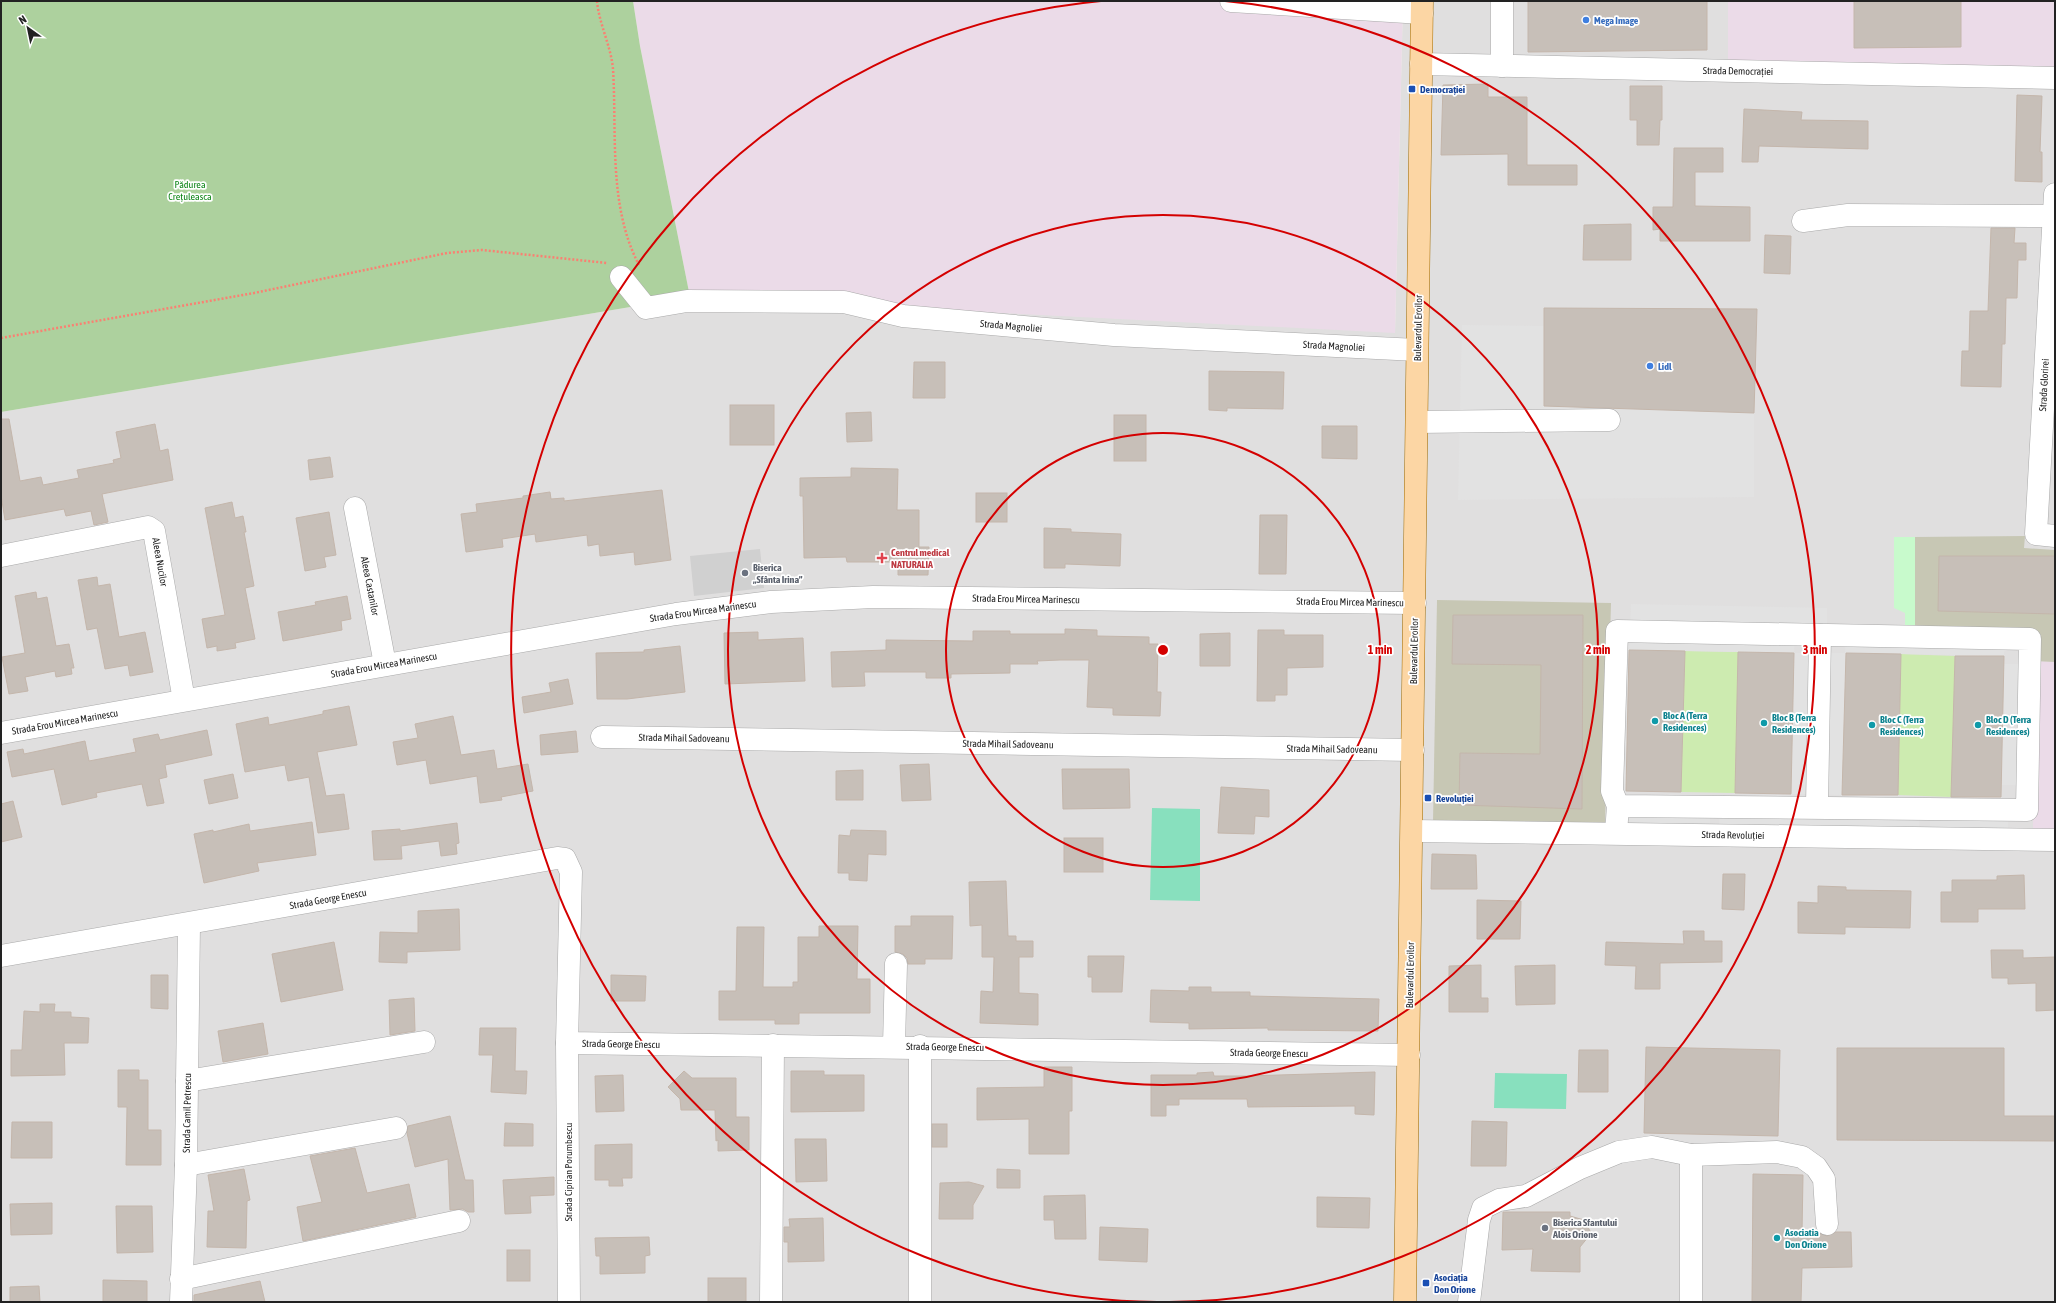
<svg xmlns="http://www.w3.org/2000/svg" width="2056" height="1303" font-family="'Asap Condensed',sans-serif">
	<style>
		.residential { fill: #e0dfdf }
		.industrial { fill: #ebdbe8 }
		.religious { fill: #d0d0d0 }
		.construction { fill: #c7c7b4 }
		.grass { fill: #cdebb0 }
		.forest { fill: #add19e }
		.park { fill: #c8facc }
		.pitch { fill: #88e0be }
		.parking { fill: #e2e2e2 }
		.building { fill: #c7bfb8; stroke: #c4b6ab }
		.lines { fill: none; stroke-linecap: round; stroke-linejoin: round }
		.minor-casing { stroke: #a9a9a9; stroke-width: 23 }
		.major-casing { stroke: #a06b00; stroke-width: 23 }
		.path { stroke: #fa8072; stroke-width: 2.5; stroke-dasharray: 2 2; stroke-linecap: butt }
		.minor { stroke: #fff; stroke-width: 22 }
		.major { stroke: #fcd6a4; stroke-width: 22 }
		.ring { fill: none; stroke: #d40000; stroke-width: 2 }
		.shop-dot { fill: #3f7fe0; stroke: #fff; stroke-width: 1.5 }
		.transit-dot { fill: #1a4fb4; stroke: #fff; stroke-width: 1.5 }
		.health-dot { fill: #e0444e; stroke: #fff; stroke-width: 1.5 }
		.worship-dot { fill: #6b7280; stroke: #fff; stroke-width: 1.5 }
		.culture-dot { fill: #0f9aa8; stroke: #fff; stroke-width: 1.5 }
		.labels { text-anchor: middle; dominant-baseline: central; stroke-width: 3.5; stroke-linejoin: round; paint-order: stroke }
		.shop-label { font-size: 10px; font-weight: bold; fill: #366cbe; stroke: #fff; text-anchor: start }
		.street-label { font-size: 10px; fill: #222; stroke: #fff }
		.transit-label { font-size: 10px; font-weight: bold; fill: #164399; stroke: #fff; text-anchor: start }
		.park-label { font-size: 10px; fill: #0c8416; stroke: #fff }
		.health-label { font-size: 10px; font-weight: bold; fill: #be3a42; stroke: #fff; text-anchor: start }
		.worship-label { font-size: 10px; font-weight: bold; fill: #5b616d; stroke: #fff; text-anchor: start }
		.culture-label { font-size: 10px; font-weight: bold; fill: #0d838f; stroke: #fff; text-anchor: start }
		.centre { fill: #d40000; stroke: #fff; stroke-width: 2 }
		.ring-label { font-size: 12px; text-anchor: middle; font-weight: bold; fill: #d40000; stroke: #fff; stroke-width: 3.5; stroke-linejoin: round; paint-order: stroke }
	</style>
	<rect width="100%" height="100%" fill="#f2efe9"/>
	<polygon class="residential" points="1403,1 1728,1 1728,61 2055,67 2055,1302 1,1302 1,412 690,297 1395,332"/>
	<g class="industrial">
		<polygon points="633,1 1403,1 1395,333 690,297 640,46"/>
		<polygon points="1728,1 2055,1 2055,67 1728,61"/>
		<polygon points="2035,661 2055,662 2055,831 2033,831"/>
	</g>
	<polygon class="religious" points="760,549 764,588 694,596 690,556"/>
	<g class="construction">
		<polygon points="2025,536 2024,548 2055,550 2055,662 2035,661 2036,630 1915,627 1915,537"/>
		<polygon points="1437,600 1611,603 1605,825 1433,822"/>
	</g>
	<g class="grass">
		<polygon points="1685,651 1738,652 1735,793 1681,792"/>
		<polygon points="1901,654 1955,656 1951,797 1898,795"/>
	</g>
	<polygon class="forest" points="1,1 633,1 640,46 690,297 1,412"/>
	<polygon class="park" points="1894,537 1915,537 1915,627 1905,636 1905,613 1894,608"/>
	<g class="pitch">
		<polygon points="1152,808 1200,809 1200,901 1150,900"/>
		<polygon points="1495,1073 1567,1074 1566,1109 1494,1108"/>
	</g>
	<g class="parking">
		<polygon points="1462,325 1544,326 1544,406 1754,413 1754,497 1458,500"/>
		<polygon points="1631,604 1827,608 1827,635 1795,634 1794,653 1845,653 1846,635 2005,639 2004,656 1846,653 1842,795 1791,794 1794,653 1629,650 1626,791 1612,791 1616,649 1629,649"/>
		<polygon points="2004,664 2030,664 2028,785 2002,785"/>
		<polygon points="1618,806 1710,806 1710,827 1617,825"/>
		<polygon points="1720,806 1920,808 1919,829 1719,827"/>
		<polygon points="1930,808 2008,810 2008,830 1930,829"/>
	</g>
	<g class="building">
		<polygon points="1528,1 1707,1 1707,50 1528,52"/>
		<polygon points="1854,1 1961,1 1961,47 1854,48"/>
		<polygon points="1488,84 1488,97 1527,97 1527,165 1577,165 1577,185 1508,185 1508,154 1441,155 1443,85"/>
		<polygon points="1630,86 1662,86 1662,120 1660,120 1659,145 1637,145 1637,120 1630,120"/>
		<polygon points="2017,95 2042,96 2040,152 2042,152 2042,182 2015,181"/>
		<polygon points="1744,109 1802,112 1801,120 1868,121 1868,149 1759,146 1758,162 1742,162"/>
		<polygon points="1674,148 1723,148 1723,172 1695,172 1695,206 1750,207 1750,241 1660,241 1660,229 1653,230 1653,207 1673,207"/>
		<polygon points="1631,224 1631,260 1583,260 1584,225"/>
		<polygon points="1991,228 2015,228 2014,243 2026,243 2026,260 2018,260 2017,298 2006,298 2005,344 2002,344 2001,387 1961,386 1962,351 1969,351 1970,311 1988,311"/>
		<polygon points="1765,235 1791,236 1790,274 1764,273"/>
		<polygon points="1544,308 1757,309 1754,413 1544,406"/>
		<polygon points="914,362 945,362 945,398 913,398"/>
		<polygon points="1209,371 1284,372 1283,409 1227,408 1227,411 1209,410"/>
		<rect x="730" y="405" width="44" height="40"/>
		<polygon points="871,412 872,441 847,442 846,413"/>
		<rect x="1114" y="415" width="32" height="46"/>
		<polygon points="1,419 9,419 20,481 41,477 43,485 79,478 77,470 114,463 113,460 121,458 116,432 155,424 160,451 168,449 173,480 102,494 108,522 94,525 91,511 66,516 64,509 5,520 1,495"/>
		<polygon points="1322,426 1357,426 1357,459 1322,458"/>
		<polygon points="330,457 333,477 310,480 308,460"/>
		<polygon points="851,468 898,469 897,510 919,510 919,547 929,547 928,575 898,575 898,562 847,562 846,557 804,558 803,496 800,496 800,478 851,477"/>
		<polygon points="662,490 671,560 635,565 634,552 600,556 599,544 588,546 587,535 536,542 535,534 502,539 503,547 466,552 461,514 477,512 476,504 523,498 523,496 550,492 551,499 564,498 564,501"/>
		<rect x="976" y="493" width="31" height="29"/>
		<polygon points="232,502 235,518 243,516 246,532 244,532 254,586 245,588 255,639 235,643 236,648 217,651 217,646 207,648 202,619 225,615 205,508"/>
		<polygon points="329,512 336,555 324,557 326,567 305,571 296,518"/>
		<polygon points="1260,515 1287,515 1286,574 1259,574"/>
		<polygon points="1044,528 1071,529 1071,532 1121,534 1120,566 1065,564 1065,568 1044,568"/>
		<polygon points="1939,556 2055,556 2055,614 1938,611"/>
		<polygon points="97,577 98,586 110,584 119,637 145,632 153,672 130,676 128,665 105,669 97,628 87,630 78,580"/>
		<polygon points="36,592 37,599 47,597 56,646 69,644 74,668 71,668 72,674 56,677 55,671 25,677 28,691 9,694 2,657 25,653 15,596"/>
		<polygon points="347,596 351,619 341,621 342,630 283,641 278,612 316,605 315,602"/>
		<polygon points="1453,615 1583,615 1582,809 1459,805 1460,753 1540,754 1541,665 1452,664"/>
		<polygon points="1065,629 1097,630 1097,636 1149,637 1149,644 1158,644 1157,692 1161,692 1160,716 1113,715 1113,708 1087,707 1089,660 1060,660 1037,661 1038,664 1010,664 1010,673 951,674 951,678 926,678 926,672 864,672 865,686 832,687 831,652 886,650 886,640 973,641 973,631 1010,631 1010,634 1065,634"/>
		<polygon points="1258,630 1284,630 1284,635 1323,635 1323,667 1287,668 1287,695 1275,695 1275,701 1257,701"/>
		<polygon points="758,632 758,640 803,638 805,681 725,684 724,633"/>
		<polygon points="1230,633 1230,666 1200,666 1200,634"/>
		<polygon points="680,646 685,692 627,699 597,699 596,653 644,652 644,650"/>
		<polygon points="1629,650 1685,651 1681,792 1626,791"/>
		<polygon points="1738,652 1794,653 1791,794 1735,793"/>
		<polygon points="1846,653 1901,654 1898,795 1842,795"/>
		<polygon points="1955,656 2004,656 2001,797 1951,797"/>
		<polygon points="568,679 573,704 524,713 522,697 551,692 549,683"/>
		<polygon points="349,706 357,745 317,752 326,796 344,794 349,829 318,833 309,777 288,781 285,765 245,772 236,724 268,717 269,725 323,714 323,711"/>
		<polygon points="453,716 461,755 494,750 497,769 528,764 533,791 501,797 502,800 480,803 477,776 430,784 426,760 397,765 393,742 418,738 415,724"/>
		<polygon points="207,730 212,755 165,765 167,777 159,779 164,803 147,806 142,784 96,793 97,797 62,805 54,769 12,777 7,752 23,749 24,754 85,741 89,761 136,752 133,739 158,734 160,740"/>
		<polygon points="576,731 578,752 541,755 540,735"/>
		<polygon points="929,764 931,800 902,801 900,765"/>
		<polygon points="1062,769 1129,769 1130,808 1063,809"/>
		<polygon points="863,770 863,800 836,800 836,771"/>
		<polygon points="233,774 238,798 209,804 204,780"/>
		<polygon points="1221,787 1269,790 1269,817 1255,816 1254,834 1218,833"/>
		<polygon points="13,801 22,837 1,842 1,804"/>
		<polygon points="312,822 316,855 257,863 259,871 204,883 194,834 213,830 213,832 249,824 250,831"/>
		<polygon points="457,823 459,843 456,844 457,854 441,856 439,841 401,846 402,859 374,860 372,831 400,829 400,831"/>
		<polygon points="851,830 886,831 886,855 868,854 867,881 849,880 849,873 838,873 839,835 850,836"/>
		<rect x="1064" y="838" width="39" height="34"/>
		<polygon points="1432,854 1476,855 1477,889 1431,889"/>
		<polygon points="1723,874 1745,874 1744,910 1722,909"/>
		<polygon points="2024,875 2025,909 1978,909 1978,922 1941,922 1941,892 1952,892 1952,880 1997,880 1997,876"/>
		<polygon points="1006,881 1008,936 1016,936 1016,941 1033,941 1033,957 1019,957 1019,993 1038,994 1038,1025 980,1023 981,991 993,992 994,957 982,957 982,925 970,926 969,882"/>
		<polygon points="1818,886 1846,887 1846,890 1911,891 1910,928 1845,927 1845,934 1798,933 1798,902 1818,903"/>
		<polygon points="1477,900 1521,901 1520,939 1477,939"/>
		<polygon points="459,909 460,950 407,952 407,963 379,962 380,932 418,933 418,911"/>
		<polygon points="911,916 953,916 952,959 925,959 925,964 908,964 907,958 903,954 895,952 895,926 911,926"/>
		<polygon points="819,926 858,926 857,979 870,979 870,1013 799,1013 799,1024 775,1024 775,1020 719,1020 719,991 736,991 737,927 764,927 763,987 793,987 793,982 798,982 798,937 819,937"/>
		<polygon points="1683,931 1704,931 1704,941 1722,941 1722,962 1660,963 1660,989 1635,989 1636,966 1605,965 1606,942 1684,944"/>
		<polygon points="334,942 343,990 281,1002 272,954"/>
		<polygon points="1991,950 2023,950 2023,958 2055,957 2055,1010 2036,1011 2036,983 2008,984 2008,978 1992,978"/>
		<polygon points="1088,956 1124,956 1122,992 1092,992 1092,977 1088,977"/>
		<polygon points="1481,965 1481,998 1488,998 1488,1012 1449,1012 1449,966"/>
		<polygon points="1555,965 1555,1004 1516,1005 1515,966"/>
		<polygon points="151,975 168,975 168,1009 151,1008"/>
		<polygon points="611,975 646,976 645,1001 611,1001"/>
		<polygon points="1189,987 1211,987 1211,992 1250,992 1250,996 1379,999 1378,1031 1268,1030 1268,1028 1189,1029 1189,1023 1150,1022 1151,990 1189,991"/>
		<polygon points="414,998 415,1031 390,1035 389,1000"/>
		<polygon points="40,1004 55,1004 54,1012 71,1012 71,1017 89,1018 88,1043 64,1043 65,1075 11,1076 11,1050 22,1050 24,1011 40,1012"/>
		<polygon points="263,1023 268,1054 223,1062 218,1031"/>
		<polygon points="480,1028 516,1028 515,1071 527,1071 526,1094 491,1092 493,1055 479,1055"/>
		<polygon points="1646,1047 1780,1050 1778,1136 1644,1133"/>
		<polygon points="1837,1048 2004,1048 2004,1116 2055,1116 2055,1141 1837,1140"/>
		<polygon points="1579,1050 1608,1050 1608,1092 1578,1092"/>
		<polygon points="1044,1067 1072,1067 1072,1111 1069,1111 1069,1154 1029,1154 1029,1119 977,1120 977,1088 1044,1087"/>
		<polygon points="118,1070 139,1070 139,1080 148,1080 148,1130 161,1130 161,1165 126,1165 127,1107 118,1107"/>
		<polygon points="684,1071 692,1078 736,1078 736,1117 749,1117 749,1150 718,1151 718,1140 716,1141 715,1110 681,1110 680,1099 668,1087"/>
		<polygon points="791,1071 824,1071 824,1075 864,1075 864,1111 791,1112"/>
		<polygon points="1213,1072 1214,1076 1247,1076 1375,1072 1374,1115 1355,1114 1355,1106 1248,1107 1247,1099 1179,1099 1179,1105 1166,1105 1166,1116 1151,1116 1151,1075 1197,1075 1197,1073"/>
		<polygon points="623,1075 624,1111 596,1112 595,1076"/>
		<polygon points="450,1116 465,1180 473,1180 474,1212 468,1212 463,1209 450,1210 448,1159 415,1167 407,1133 408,1126"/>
		<polygon points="1472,1121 1507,1122 1506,1166 1471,1166"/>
		<polygon points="12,1122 52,1122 52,1158 11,1158"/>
		<polygon points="505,1123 533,1124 533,1146 504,1146"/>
		<rect x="932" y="1124" width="15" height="23"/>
		<polygon points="795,1139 826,1139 827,1181 796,1182"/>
		<polygon points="632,1144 632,1178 622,1178 623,1186 609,1186 609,1180 595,1180 595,1145"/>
		<polygon points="355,1148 367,1193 409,1184 416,1217 303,1241 297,1207 322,1202 310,1156"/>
		<polygon points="244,1169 250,1200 247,1201 246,1248 207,1247 208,1211 214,1211 208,1175"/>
		<polygon points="997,1169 1020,1170 1020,1188 997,1188"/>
		<polygon points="1753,1174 1803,1175 1802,1233 1819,1233 1827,1236 1836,1232 1851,1232 1852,1267 1802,1268 1801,1302 1752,1302"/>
		<polygon points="554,1177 554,1195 530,1196 531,1213 505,1214 503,1180"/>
		<polygon points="969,1182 984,1186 973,1205 973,1219 939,1219 940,1183"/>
		<polygon points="1085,1195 1086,1239 1055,1239 1054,1220 1044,1220 1044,1196"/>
		<polygon points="1317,1197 1370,1198 1369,1228 1317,1227"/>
		<polygon points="52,1203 52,1234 11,1235 10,1204"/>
		<polygon points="116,1206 152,1206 153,1252 117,1253"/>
		<polygon points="1503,1212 1570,1212 1570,1216 1584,1220 1590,1231 1589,1236 1580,1247 1580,1272 1531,1271 1533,1249 1502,1250"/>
		<polygon points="823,1218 824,1261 788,1262 788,1242 784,1242 784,1227 790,1227 789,1219"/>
		<polygon points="1100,1227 1148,1229 1147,1262 1099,1260"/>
		<polygon points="649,1237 650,1255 645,1256 645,1273 600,1274 600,1256 596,1256 595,1238"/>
		<rect x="507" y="1250" width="23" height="31"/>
		<rect x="708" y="1278" width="38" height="24"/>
		<polygon points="103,1280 147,1281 147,1302 103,1302"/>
		<polygon points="260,1281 265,1302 194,1302 194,1295"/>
		<polygon points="39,1286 40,1302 10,1302 10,1287"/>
	</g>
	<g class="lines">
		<defs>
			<g id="minor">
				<polyline points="1231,1 1422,13"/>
				<polyline points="1421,64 2055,78"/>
				<polyline points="1502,66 1502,1"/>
				<polyline points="2055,194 2036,534 2055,536"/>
				<polyline points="1803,221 1848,215 2053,216"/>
				<polyline points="621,277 646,308 687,301 844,302 903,316 1114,335 1417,350"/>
				<polyline points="1417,422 1609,420"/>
				<polyline points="355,508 385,664"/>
				<polyline points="1,556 148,527 154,531 184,700"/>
				<polyline points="1,733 676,614 771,602 873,597 1415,603"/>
				<polyline points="602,737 1413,750"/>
				<polyline points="1817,806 1820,635"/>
				<polyline points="1412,831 2055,840"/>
				<polyline points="1616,833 1618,806 1612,791 1617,631 2030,639 2027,810 1618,806"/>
				<polyline points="1,956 557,858 565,859 571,872 567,1043 1409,1055"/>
				<polyline points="567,1043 569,1302"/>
				<polyline points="894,1046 896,964"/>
				<polyline points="187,1081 424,1042"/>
				<polyline points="186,1165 396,1128"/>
				<polyline points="181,1279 459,1221"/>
				<polyline points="181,1302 186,1165 189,924"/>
				<polyline points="771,1302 773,1045"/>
				<polyline points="920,1302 920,1046"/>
				<polyline points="1469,1302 1479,1220 1483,1208 1499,1200 1526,1196 1580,1168 1619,1152 1652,1147 1691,1155 1777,1152 1802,1157 1816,1167 1824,1179 1827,1224"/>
				<polyline points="1691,1302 1691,1155"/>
			</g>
			<polyline id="major" points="1405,1302 1422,1"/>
		</defs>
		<use href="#minor" class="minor-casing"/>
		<use href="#major" class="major-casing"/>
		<g class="path">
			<path d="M 597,1 C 599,24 611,46 613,69 C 617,134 608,206 639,265"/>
			<polyline points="1,338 254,293 447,253 482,250 607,263"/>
		</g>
		<use href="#minor" class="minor"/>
		<use href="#major" class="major"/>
	</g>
	<g class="ring">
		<circle cx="1163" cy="650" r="217"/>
		<circle cx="1163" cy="650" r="435"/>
		<path d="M1157 1302A652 652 0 0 1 1101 1M1225 1A652 652 0 0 1 1169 1302"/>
	</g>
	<g class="shop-dot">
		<circle cx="1586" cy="20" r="4"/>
		<circle cx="1650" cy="366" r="4"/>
	</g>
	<g class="transit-dot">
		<rect x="1408" y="85" width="8" height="8" rx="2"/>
		<rect x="1424" y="794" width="8" height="8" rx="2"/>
		<rect x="1422" y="1279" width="8" height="8" rx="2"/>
	</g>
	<path class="health-dot" d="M880 552h4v4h4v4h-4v4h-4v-4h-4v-4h4z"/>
	<g class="worship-dot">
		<circle cx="745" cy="573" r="4"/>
		<circle cx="1545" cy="1228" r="4"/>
	</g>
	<g class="culture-dot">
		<circle cx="1655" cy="721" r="4"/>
		<circle cx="1764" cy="723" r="4"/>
		<circle cx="1872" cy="725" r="4"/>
		<circle cx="1978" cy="725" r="4"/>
		<circle cx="1777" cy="1238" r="4"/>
	</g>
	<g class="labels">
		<g class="shop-label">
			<text x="1594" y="20">Mega Image</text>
			<text x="1658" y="366">Lidl</text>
		</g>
		<g class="street-label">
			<text transform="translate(1738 71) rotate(1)">Strada Democrației</text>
			<text transform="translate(1011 326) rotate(5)">Strada Magnoliei</text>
			<text transform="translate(1418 328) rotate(-89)">Bulevardul Eroilor</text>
			<text transform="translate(1334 346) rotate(3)">Strada Magnoliei</text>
			<text transform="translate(2044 385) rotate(-87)">Strada Glorirei</text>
			<text transform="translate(160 562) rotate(80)">Aleea Nucilor</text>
			<text transform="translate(370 586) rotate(79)">Aleea Castanilor</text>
			<text transform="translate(1026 599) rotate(1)">Strada Erou Mircea Marinescu</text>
			<text transform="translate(1350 602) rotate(1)">Strada Erou Mircea Marinescu</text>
			<text transform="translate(703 611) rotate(-8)">Strada Erou Mircea Marinescu</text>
			<text transform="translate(1414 651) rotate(-89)">Bulevardul Eroilor</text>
			<text transform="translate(384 665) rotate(-10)">Strada Erou Mircea Marinescu</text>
			<text transform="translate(65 722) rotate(-10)">Strada Erou Mircea Marinescu</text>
			<text transform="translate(684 738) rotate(1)">Strada Mihail Sadoveanu</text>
			<text transform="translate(1008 744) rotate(1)">Strada Mihail Sadoveanu</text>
			<text transform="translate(1332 749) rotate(1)">Strada Mihail Sadoveanu</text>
			<text transform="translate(1733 835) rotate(1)">Strada Revoluției</text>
			<text transform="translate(328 899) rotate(-10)">Strada George Enescu</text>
			<text transform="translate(1410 975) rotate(-89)">Bulevardul Eroilor</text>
			<text transform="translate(621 1044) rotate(1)">Strada George Enescu</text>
			<text transform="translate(945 1047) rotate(1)">Strada George Enescu</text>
			<text transform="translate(1269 1053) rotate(1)">Strada George Enescu</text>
			<text transform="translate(187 1113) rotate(-89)">Strada Camil Petrescu</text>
			<text transform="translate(568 1172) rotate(-90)">Strada Ciprian Porumbescu</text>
		</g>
		<g class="transit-label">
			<text x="1420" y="89">Democrației</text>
			<text x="1436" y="798">Revoluției</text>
			<text x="1434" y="1277">Asociația<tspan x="1434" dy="12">Don Orione</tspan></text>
		</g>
		<g class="park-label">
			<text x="190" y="184">Pădurea<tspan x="190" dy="12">Crețuleasca</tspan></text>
		</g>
		<g class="health-label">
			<text x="891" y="552">Centrul medical<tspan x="891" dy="12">NATURALIA</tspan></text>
		</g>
		<g class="worship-label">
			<text x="753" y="567">Biserica<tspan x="753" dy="12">„Sfânta Irina”</tspan></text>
			<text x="1553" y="1222">Biserica Sfantului<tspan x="1553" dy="12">Alois Orione</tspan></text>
		</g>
		<g class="culture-label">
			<text x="1663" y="715">Bloc A (Terra<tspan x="1663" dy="12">Residences)</tspan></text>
			<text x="1772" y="717">Bloc B (Terra<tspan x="1772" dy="12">Residences)</tspan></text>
			<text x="1880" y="719">Bloc C (Terra<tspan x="1880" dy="12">Residences)</tspan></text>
			<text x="1986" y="719">Bloc D (Terra<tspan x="1986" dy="12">Residences)</tspan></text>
			<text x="1785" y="1232">Asociatia<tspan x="1785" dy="12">Don Orione</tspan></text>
		</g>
	</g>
	<circle cx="1163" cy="650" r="6" class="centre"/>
	<g class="ring-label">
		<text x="1380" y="654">1 min</text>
		<text x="1598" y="654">2 min</text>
		<text x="1815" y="654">3 min</text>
	</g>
	<rect width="2056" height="1303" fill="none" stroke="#222222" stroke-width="4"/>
	<g transform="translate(28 28) rotate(327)" stroke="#ffffff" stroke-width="3" paint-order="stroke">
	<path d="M0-3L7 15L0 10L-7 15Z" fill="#222222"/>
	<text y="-6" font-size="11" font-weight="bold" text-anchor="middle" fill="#222222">N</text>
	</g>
</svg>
